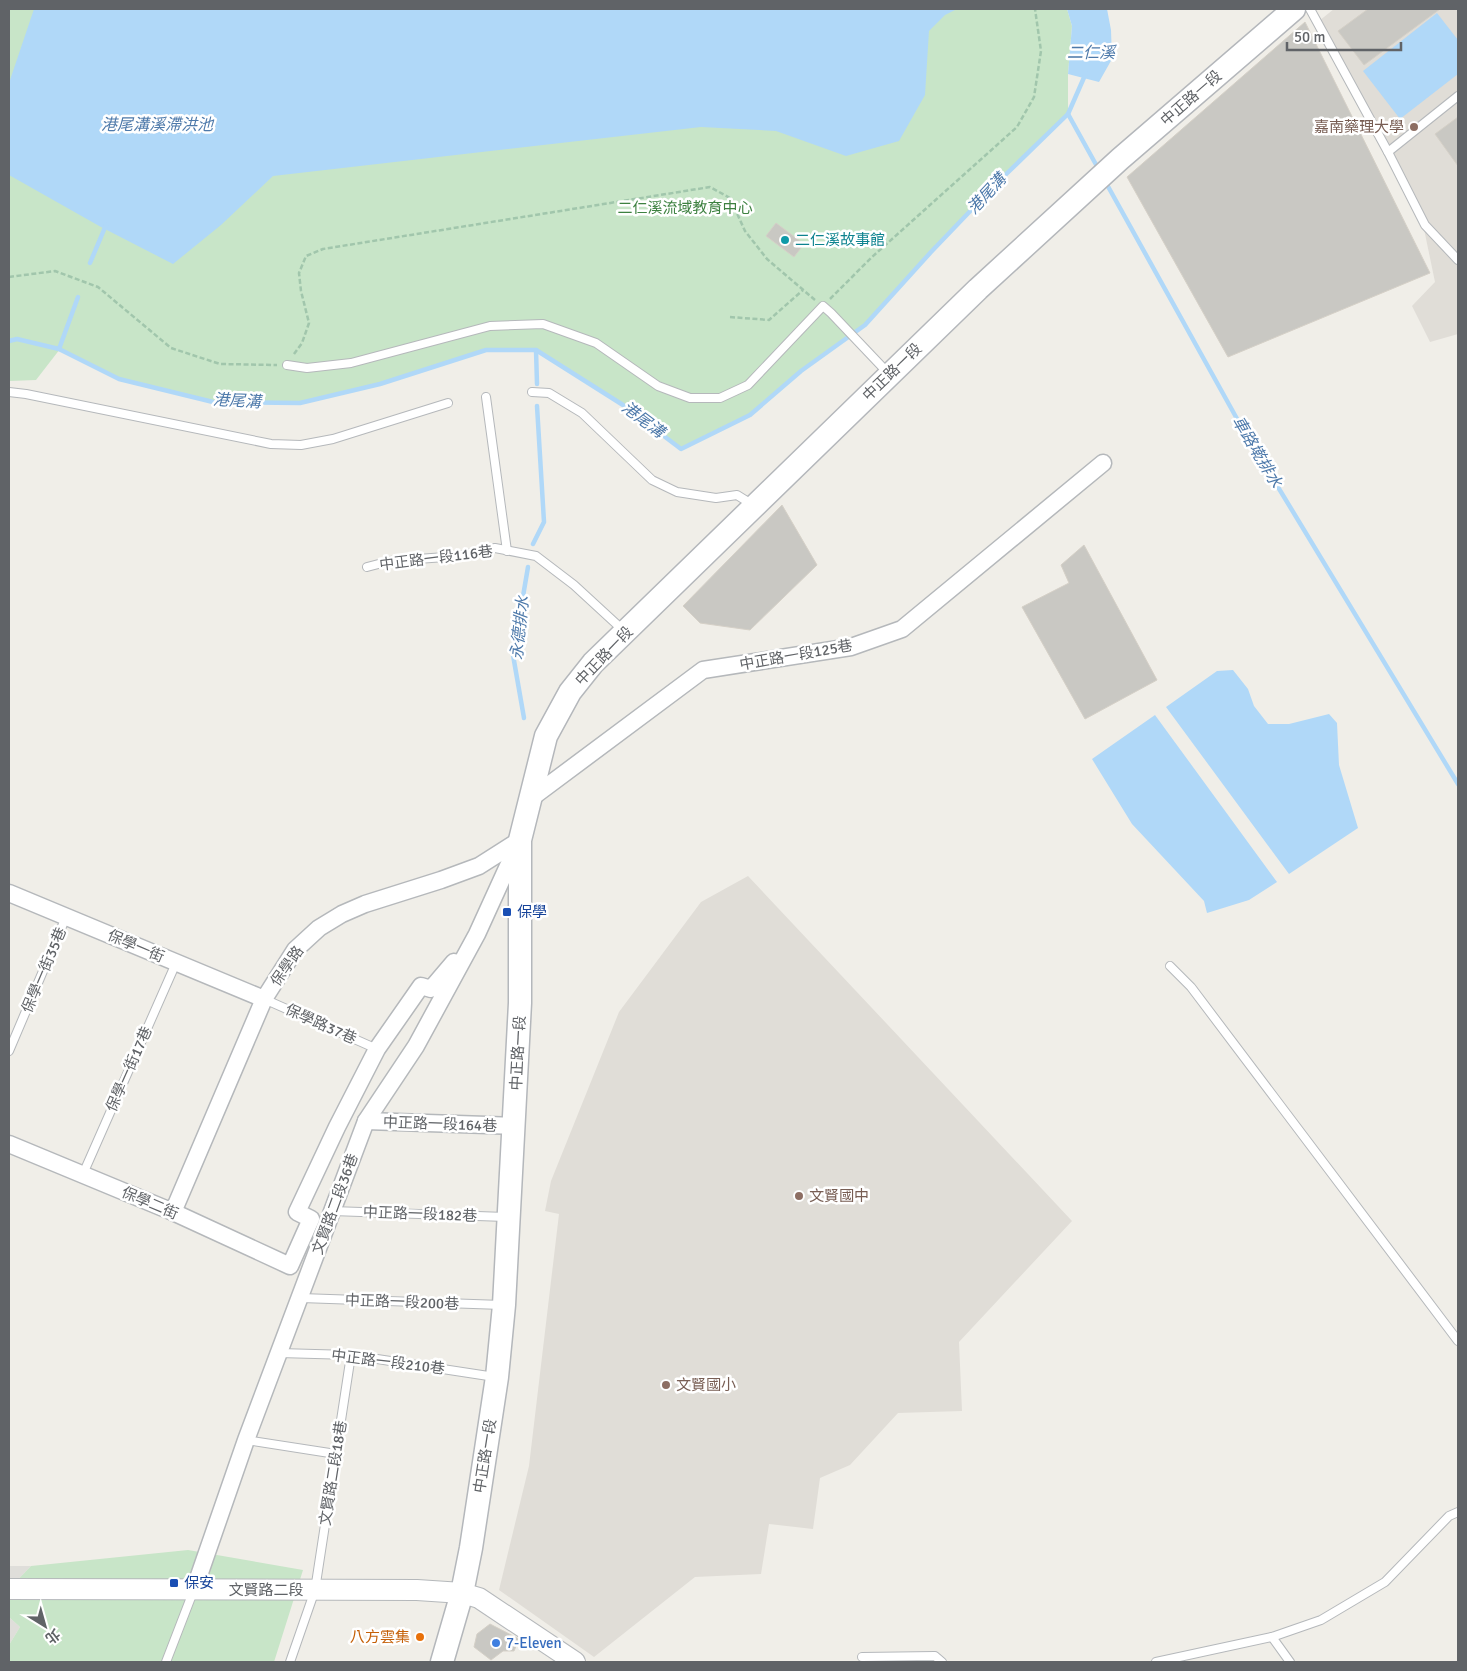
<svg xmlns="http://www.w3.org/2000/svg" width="1467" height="1671" font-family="Signika,'Noto Sans TC',sans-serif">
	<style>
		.industrial { fill: #dfdeda }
		.education { fill: #e0ddd7 }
		.green { fill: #c8e5c8 }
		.water { fill: #b0d8f8 }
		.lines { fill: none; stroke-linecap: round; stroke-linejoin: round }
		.stream { stroke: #b0d8f8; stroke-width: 4.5 }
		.building { fill: #c9c8c3; stroke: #d5d0c7 }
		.service-casing { stroke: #b5b8bb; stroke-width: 10 }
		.minor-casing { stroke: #b5b8bb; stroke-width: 19 }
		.tertiary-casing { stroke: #b5b8bb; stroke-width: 22 }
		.secondary-casing { stroke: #b4b7bb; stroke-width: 25 }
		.path { stroke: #a1c6ac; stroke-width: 2.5; stroke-dasharray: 5 2.5; stroke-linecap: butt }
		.service { stroke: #fff; stroke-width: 8 }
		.minor { stroke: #fff; stroke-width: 16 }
		.tertiary { stroke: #fff; stroke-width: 20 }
		.secondary { stroke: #fff; stroke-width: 22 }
		.education-dot { fill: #8d6e63; stroke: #fff; stroke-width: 2 }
		.culture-dot { fill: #0f9aa8; stroke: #fff; stroke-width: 2 }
		.transit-dot { fill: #1a4fb4; stroke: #fff; stroke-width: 2 }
		.food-dot { fill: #e8710a; stroke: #fff; stroke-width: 2 }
		.shop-dot { fill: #3f7fe0; stroke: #fff; stroke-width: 2 }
		.labels { text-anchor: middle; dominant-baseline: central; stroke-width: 5; stroke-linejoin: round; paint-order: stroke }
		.street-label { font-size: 15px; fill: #606367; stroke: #fff }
		.education-label { font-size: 15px; fill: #785e54; stroke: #fff; text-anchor: start }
		.park-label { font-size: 15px; fill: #3d8140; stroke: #fff }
		.culture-label { font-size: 15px; fill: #0d838f; stroke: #fff; text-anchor: start }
		.transit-label { font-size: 15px; fill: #164399; stroke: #fff; text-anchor: start }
		.food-label { font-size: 15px; fill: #c56008; stroke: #fff; text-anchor: end }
		.shop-label { font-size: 15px; fill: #366cbe; stroke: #fff; text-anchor: start }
		.water-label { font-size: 16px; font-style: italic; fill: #4d79aa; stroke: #fff }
	</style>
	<rect width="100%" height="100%" fill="#f0eee8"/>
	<g class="industrial">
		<polygon points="9,1566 31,1566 9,1589"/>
		<polygon points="9,1617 20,1627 9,1645"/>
	</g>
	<g class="education">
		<polygon points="1334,9 1458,9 1458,334 1430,342 1412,306 1435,282 1424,229 1314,25"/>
		<polygon points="748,876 1072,1221 959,1342 962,1411 898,1413 850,1465 820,1478 813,1529 769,1524 761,1574 695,1577 594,1657 499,1590 529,1466 559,1214 545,1211 551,1181 619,1012 701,902"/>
	</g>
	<g class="green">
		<polygon points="9,9 1067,9 1072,26 1068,74 1068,114 999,181 931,252 865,325 801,371 750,415 681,449 623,405 536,350 486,350 380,384 300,403 213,402 119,379 60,349 36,380 9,381"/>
		<polygon points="188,1550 303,1570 274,1662 9,1662 9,1645 20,1627 9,1617 9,1589 31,1566"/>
	</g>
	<g class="water">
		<polygon points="34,9 957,9 945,15 929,31 925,95 899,141 846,156 776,131 701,127 273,176 221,225 173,264 101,227 9,175 9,83"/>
		<polygon points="1067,9 1107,9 1111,30 1112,59 1099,82 1068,74 1072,26"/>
		<polygon points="1437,13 1458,40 1458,74 1400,119 1363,71"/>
		<polygon points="1233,670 1248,689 1254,706 1268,724 1289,724 1329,714 1337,723 1339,765 1358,828 1289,874 1166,707 1217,671"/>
		<polygon points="1155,715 1277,882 1249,900 1207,913 1204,901 1132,824 1092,759"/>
	</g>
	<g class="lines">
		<g class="stream">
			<polyline points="1068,114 1099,170"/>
			<polyline points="1105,181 1241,426 1458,784"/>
			<polyline points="90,263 106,225"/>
			<polyline points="9,341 17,339 59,349 119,379 213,402 300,403 380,384 486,350 536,350 623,405 681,449 750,415 801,371 865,325 931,252 999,181 1068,114 1086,73"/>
			<polyline points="59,349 78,297"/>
			<polyline points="536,350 537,384"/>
			<polyline points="533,544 544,522 537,406"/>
			<polyline points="524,718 513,655 528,567"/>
		</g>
	</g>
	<g class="building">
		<polygon points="1368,9 1440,9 1364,65 1338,31"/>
		<polygon points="1305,22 1430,273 1228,357 1127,177"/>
		<polygon points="1458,117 1458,166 1435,134"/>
		<polygon points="776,223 804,244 794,257 766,236"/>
		<polygon points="782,505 817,565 750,630 700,623 683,606"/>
		<polygon points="1084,545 1157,680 1085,719 1022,607 1069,583 1061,565"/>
		<polygon points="490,1624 519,1639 514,1651 503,1651 491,1660 474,1647 477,1634"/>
	</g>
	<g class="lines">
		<defs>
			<g id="service">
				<polyline points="1310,9 1388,152 1425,225 1458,260"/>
				<polyline points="1388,152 1458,96"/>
				<polyline points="287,365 307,368 351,363 490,326 543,324 596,343 658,386 690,398 720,398 748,385 823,306 831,313 888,373"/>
				<polyline points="9,392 26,394 271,444 301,445 333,439 448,403"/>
				<polyline points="532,392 549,393 582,413 652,480 677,492 716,498 737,495 753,505"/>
				<polyline points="486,397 507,551"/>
				<polyline points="367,567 390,561 459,556 495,548 536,556 574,585 624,631"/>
				<polyline points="1170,966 1191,987 1458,1341"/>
				<polyline points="264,999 377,1049"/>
				<polyline points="9,1051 66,917"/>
				<polyline points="83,1174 176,963"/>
				<polyline points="332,1211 506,1217"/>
				<polyline points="301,1298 502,1305"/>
				<polyline points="279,1353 351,1355 495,1377"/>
				<polyline points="246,1440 336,1454"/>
				<polyline points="1272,1637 1290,1662"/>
				<polyline points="862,1657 935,1656 942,1662"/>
				<polyline points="166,1662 193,1592"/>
				<polyline points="290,1662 315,1590 351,1355"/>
				<polyline points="1156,1662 1272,1637 1321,1620 1385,1582 1449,1516 1458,1512"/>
			</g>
			<g id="minor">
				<polyline points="530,799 703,670 851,647 902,629 1103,463"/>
				<polyline points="9,893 264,999"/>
				<polyline points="366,1121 514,1126"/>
				<polyline points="9,1144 173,1212 290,1266 311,1219 297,1212 337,1127 377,1049 421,986 431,989 454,962"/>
				<polyline points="173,1212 264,999 295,950 319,928 342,914 365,904 441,880 479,866 520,840"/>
				<polyline points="194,1590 246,1440 366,1121 416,1046 477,934 518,844"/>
			</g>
			<polyline id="tertiary" points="9,1589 417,1590 462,1593 479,1598 575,1662"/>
			<polyline id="secondary" points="442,1662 462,1593 471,1548 497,1377 504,1305 520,1003 520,840 546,736 570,692 593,663 978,289 1120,159 1294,9"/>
		</defs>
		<use href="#service" class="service-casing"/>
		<use href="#minor" class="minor-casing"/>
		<use href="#tertiary" class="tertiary-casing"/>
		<use href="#secondary" class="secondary-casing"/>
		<g class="path">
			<polyline points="9,277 55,271 98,287 171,348 220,364 277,365"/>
			<polyline points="830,299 872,257 1017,127 1034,97 1041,51 1035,9"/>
			<polyline points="730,317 769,320 803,290"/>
			<polyline points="294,354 302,343 309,323 301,291 299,273 306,256 323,249 710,187 730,198 745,231 767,259 815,300"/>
		</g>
		<use href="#service" class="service"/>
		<use href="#minor" class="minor"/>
		<use href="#tertiary" class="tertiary"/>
		<use href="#secondary" class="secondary"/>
	</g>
	<g class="education-dot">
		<circle cx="1414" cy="127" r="5"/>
		<circle cx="799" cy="1196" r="5"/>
		<circle cx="666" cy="1385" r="5"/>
	</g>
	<circle class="culture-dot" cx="785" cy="240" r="5"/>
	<g class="transit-dot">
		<rect x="502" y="907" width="10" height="10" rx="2.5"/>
		<rect x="169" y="1578" width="10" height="10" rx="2.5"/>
	</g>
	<circle class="food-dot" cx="420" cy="1637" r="5"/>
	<circle class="shop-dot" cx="496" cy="1643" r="5"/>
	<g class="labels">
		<g class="street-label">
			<text transform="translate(1191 98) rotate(-41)">中正路一段</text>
			<text transform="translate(892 372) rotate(-44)">中正路一段</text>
			<text transform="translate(436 558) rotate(-7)">中正路一段116巷</text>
			<text transform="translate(796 655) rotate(-10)">中正路一段125巷</text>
			<text transform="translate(604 656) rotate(-46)">中正路一段</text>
			<text transform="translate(136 946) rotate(23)">保學一街</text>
			<text transform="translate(287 966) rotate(-55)">保學路</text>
			<text transform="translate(44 970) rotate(-67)">保學一街35巷</text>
			<text transform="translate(321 1024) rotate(24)">保學路37巷</text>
			<text transform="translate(518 1053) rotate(-87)">中正路一段</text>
			<text transform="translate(129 1069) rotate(-66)">保學一街17巷</text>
			<text transform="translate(440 1124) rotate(2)">中正路一段164巷</text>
			<text transform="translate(150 1203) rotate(23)">保學二街</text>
			<text transform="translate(335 1204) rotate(-70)">文賢路二段36巷</text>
			<text transform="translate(420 1214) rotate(2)">中正路一段182巷</text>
			<text transform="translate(402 1302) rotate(2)">中正路一段200巷</text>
			<text transform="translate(388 1362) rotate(7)">中正路一段210巷</text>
			<text transform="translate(485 1456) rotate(-81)">中正路一段</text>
			<text transform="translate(333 1473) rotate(-81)">文賢路二段18巷</text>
			<text x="266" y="1590">文賢路二段</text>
		</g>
		<g class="education-label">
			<text x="1404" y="127" text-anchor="end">嘉南藥理大學</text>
			<text x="809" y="1196">文賢國中</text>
			<text x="676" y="1385">文賢國小</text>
		</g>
		<g class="park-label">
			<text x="685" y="208">二仁溪流域教育中心</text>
		</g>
		<g class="culture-label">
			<text x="795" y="240">二仁溪故事館</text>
		</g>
		<g class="transit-label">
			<text x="517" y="912">保學</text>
			<text x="184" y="1583">保安</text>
		</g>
		<g class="food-label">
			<text x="410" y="1637">八方雲集</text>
		</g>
		<g class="shop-label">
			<text x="506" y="1643">7-Eleven</text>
		</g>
		<g class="water-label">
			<text x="1091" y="53">二仁溪</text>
			<text x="157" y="125">港尾溝溪滯洪池</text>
			<text transform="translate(987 194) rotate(-47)">港尾溝</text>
			<text transform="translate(237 401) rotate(3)">港尾溝</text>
			<text transform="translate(643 420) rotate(37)">港尾溝</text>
			<text transform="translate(1257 452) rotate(59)">車路墘排水</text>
			<text transform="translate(520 628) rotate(-84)">永德排水</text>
		</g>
	</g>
	<rect width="1467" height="1671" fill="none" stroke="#606367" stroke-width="20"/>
	<g transform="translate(45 1626) rotate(143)" stroke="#ffffff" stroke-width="4" paint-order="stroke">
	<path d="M0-4L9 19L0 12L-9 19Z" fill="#606367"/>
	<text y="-8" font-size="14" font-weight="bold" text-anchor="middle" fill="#606367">北</text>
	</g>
	<path d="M1287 42v8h114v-8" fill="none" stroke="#606367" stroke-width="2.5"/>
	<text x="1294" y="42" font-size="15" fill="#606367" stroke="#ffffff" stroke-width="4" paint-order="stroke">50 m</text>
</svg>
